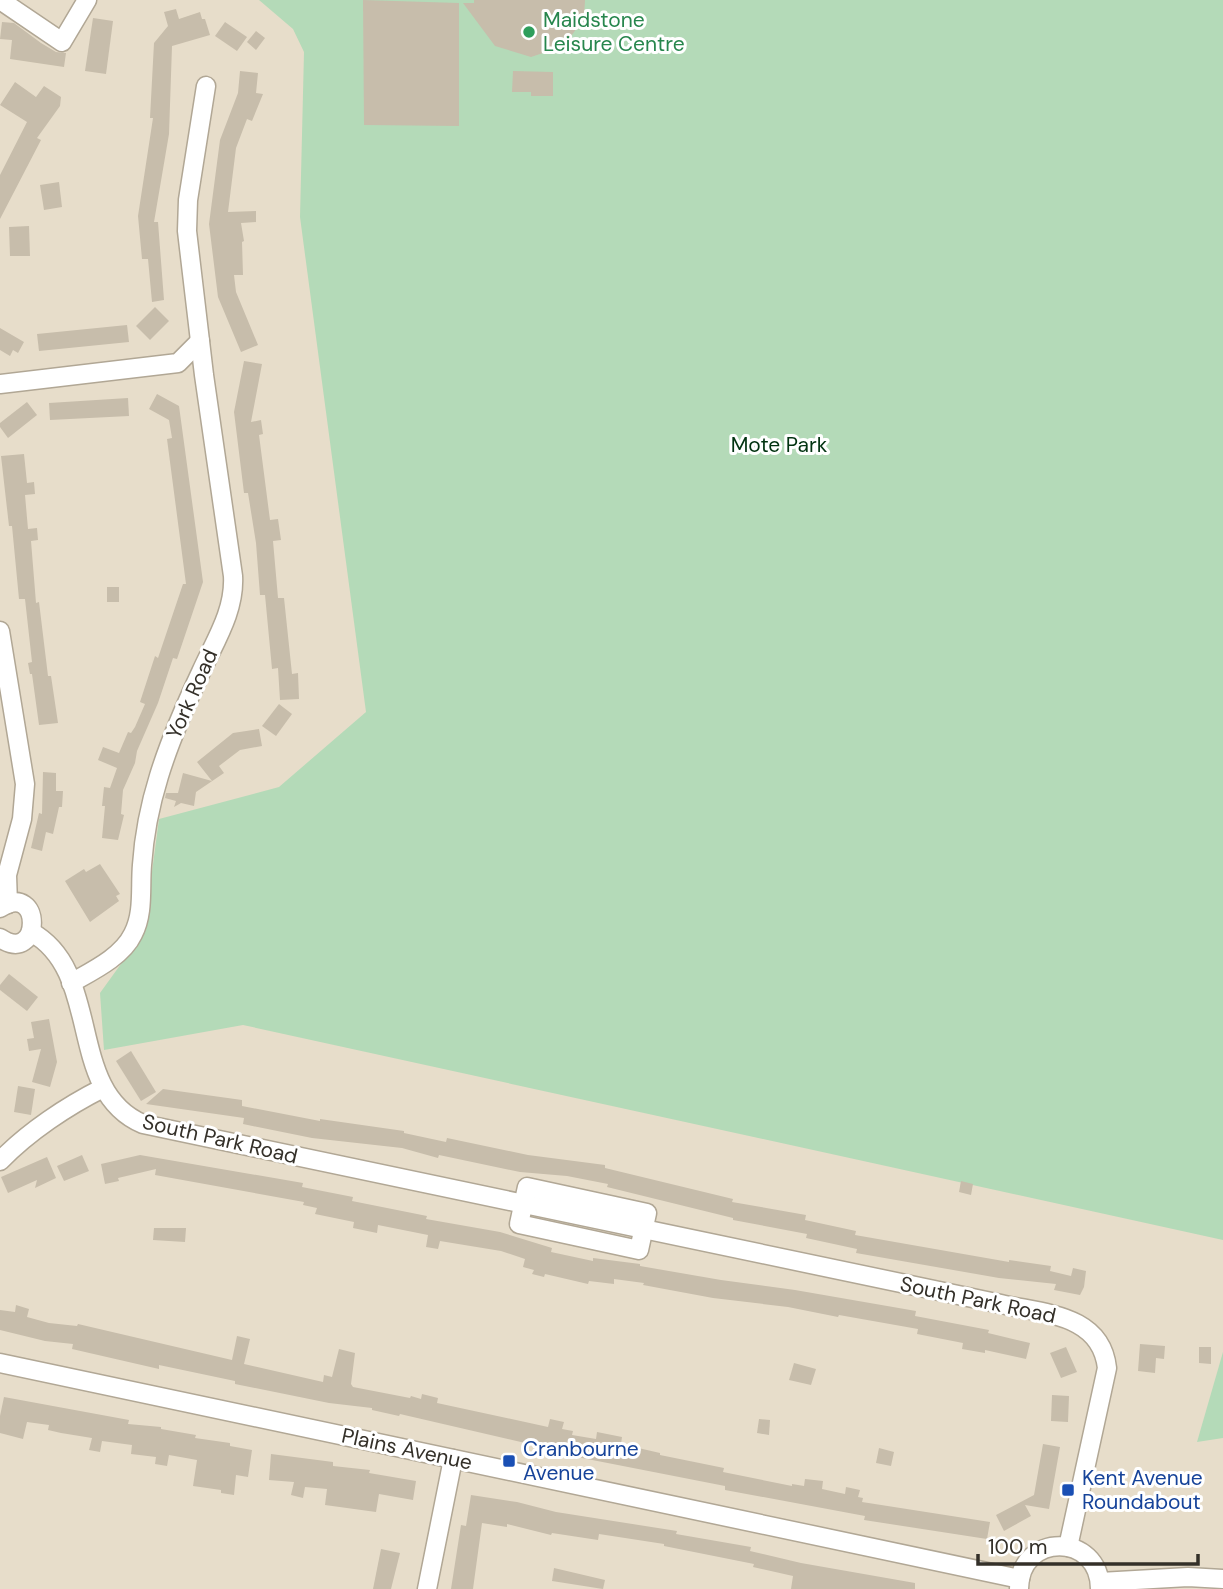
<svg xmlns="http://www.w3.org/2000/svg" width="1223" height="1589" font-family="'DM Sans',sans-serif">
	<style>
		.green { fill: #b4dab8 }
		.building { fill: #c7bdab }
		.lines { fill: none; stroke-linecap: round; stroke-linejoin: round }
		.street-casing { stroke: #b1a795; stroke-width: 21 }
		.street { stroke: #fff; stroke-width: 18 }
		.leisure-dot { fill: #2e9e5b; stroke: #fff; stroke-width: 2.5 }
		.transit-dot { fill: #1a4fb4; stroke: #fff; stroke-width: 2.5 }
		.labels { text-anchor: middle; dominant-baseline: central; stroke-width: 6; stroke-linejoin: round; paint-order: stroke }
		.leisure-label { font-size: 21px; fill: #27864d; stroke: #fff; text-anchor: start }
		.park-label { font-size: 21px; fill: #023311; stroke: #fff }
		.street-label { font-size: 21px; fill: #343029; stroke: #fff }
		.transit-label { font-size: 21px; fill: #164399; stroke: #fff; text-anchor: start }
	</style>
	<rect width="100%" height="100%" fill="#e7ddca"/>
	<g class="green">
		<polygon points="259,0 1223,0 1223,1240 243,1025 104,1050 100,993 144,932 159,819 279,787 366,712 300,217 304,52 293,29"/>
		<polygon points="1223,1352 1223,1438 1197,1442"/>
	</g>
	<g class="building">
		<polygon points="363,0 459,3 459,126 364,125"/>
		<polygon points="474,0 585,0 584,18 564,46 531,57 495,46 463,3 474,3"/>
		<polygon points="176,9 179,19 200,12 202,19 205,19 210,35 172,46 169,134 154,222 158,222 164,300 152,302 148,259 142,259 138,216 153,118 150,118 154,43 168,26 164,12"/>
		<polygon points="93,18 113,21 106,74 85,71"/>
		<polygon points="2,22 14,23 41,43 56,52 66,53 64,67 10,59 12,40 0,39"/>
		<polygon points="225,22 247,37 237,51 215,36"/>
		<polygon points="256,31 265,38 256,50 247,42"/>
		<polygon points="240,71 258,73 256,93 263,94 252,121 247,119 236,148 228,212 256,211 256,222 241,223 244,241 242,242 243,275 234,275 236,292 258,345 241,352 218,297 209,224 220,140 238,93"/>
		<polygon points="513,71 553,72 553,96 531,96 531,92 512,92"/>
		<polygon points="15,82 36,97 44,86 61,97 60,106 37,138 41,140 0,219 0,175 27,122 0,105"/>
		<polygon points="59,182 62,207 44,210 40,185"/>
		<polygon points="29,226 30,256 10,256 9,227"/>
		<polygon points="155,307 169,321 150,340 136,326"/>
		<polygon points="127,325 129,342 39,351 37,334"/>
		<polygon points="0,328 24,342 18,353 13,350 10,356 0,350"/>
		<polygon points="244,361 262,364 251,422 261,420 263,434 259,435 270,520 278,519 281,540 273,541 278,598 284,598 292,674 298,673 299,699 280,700 278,668 272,669 265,595 260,595 256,543 248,493 244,493 234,412"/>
		<polygon points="157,394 179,406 203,582 177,659 173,658 158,703 137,751 135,763 123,790 121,814 124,815 118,840 102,838 105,806 102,806 104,787 110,788 117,768 98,760 103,747 119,753 128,732 131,733 135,727 145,704 140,702 155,656 158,658 183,584 186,584 167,439 172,438 169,420 149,409"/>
		<polygon points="128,398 129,416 50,420 49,403"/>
		<polygon points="27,402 37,415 8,438 0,427 0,423"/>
		<polygon points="24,454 27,483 34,482 35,494 25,495 28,529 37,528 38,540 31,541 36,603 39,602 48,676 51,676 58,723 39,725 32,674 30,674 28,663 32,662 25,599 19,599 12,526 9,526 1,456"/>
		<rect x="107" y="587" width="12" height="15"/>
		<polygon points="279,704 292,714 276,736 262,726"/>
		<polygon points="259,729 262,746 240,750 219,766 224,773 196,792 194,806 181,803 174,807 176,801 165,798 166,793 178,793 183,773 212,781 197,762 233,733"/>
		<polygon points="43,772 56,773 56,791 63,791 62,807 59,807 53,834 46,832 42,851 31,848 39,813 42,814"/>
		<polygon points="100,864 120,894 116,896 119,901 90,922 65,881 84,869 86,872"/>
		<polygon points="9,974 38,997 27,1011 0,990 0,985"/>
		<polygon points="49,1019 57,1062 50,1087 32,1082 41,1049 29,1051 27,1039 34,1038 31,1022"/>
		<polygon points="131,1051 156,1092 141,1101 116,1061"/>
		<polygon points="18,1086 35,1089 31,1115 14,1112"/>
		<polygon points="163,1089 242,1100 242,1106 320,1121 320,1119 404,1131 404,1133 446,1142 447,1138 528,1155 605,1165 605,1168 733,1199 732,1202 806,1215 805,1220 856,1231 855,1235 1009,1262 1009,1260 1051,1266 1050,1271 1071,1276 1073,1268 1086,1271 1084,1287 1080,1295 1054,1290 1056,1284 999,1278 856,1253 857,1249 806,1238 807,1234 733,1220 733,1218 607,1187 608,1184 567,1176 520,1172 439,1155 438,1158 402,1148 312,1138 243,1124 244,1118 146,1104"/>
		<polygon points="82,1155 89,1171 64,1181 57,1166"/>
		<polygon points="140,1155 303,1183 302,1187 353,1197 352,1201 427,1216 426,1219 500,1232 552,1248 551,1252 593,1261 593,1258 640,1264 640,1266 721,1280 795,1290 916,1311 915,1316 989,1330 988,1333 1030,1343 1026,1359 985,1350 985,1353 962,1349 963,1343 917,1334 918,1329 839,1315 838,1317 788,1307 713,1298 643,1285 644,1283 614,1279 614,1284 589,1281 588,1284 545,1274 544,1277 532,1274 534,1270 523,1267 525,1259 501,1251 440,1241 438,1249 426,1247 428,1235 378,1225 377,1233 353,1228 354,1222 315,1214 317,1208 303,1205 304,1202 155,1175 156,1169 118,1178 119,1181 105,1184 101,1164"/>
		<polygon points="47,1157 56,1178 35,1188 37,1180 8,1193 1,1177"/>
		<polygon points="961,1181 973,1184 971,1195 959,1192"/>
		<polygon points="154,1228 186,1228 185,1242 153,1240"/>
		<polygon points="16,1305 29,1309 27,1317 49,1323 77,1326 78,1324 232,1360 237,1336 250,1339 244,1364 323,1382 324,1375 332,1377 339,1349 355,1353 351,1384 353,1387 410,1398 411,1396 421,1399 422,1394 438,1398 437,1403 548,1427 550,1419 564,1422 562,1429 573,1431 572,1435 596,1439 597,1432 622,1437 621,1444 660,1453 660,1455 724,1468 723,1472 792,1486 792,1484 804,1486 805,1479 823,1481 822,1489 845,1494 846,1487 860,1490 858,1497 863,1498 862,1502 990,1522 987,1539 864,1520 865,1516 725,1490 725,1486 577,1457 577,1455 400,1414 399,1416 372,1410 372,1408 329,1403 235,1384 235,1381 159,1365 159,1369 72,1349 73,1344 45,1341 0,1330 0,1310 15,1312"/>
		<polygon points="1140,1344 1165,1346 1164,1359 1156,1358 1155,1373 1138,1371"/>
		<polygon points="1066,1347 1077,1372 1061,1378 1050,1353"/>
		<polygon points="1199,1347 1211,1347 1211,1364 1199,1363"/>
		<polygon points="794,1363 816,1369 811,1385 789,1380"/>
		<polygon points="1052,1395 1069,1396 1068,1422 1051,1421"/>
		<polygon points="4,1397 129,1420 128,1424 161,1427 161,1429 196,1435 195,1438 230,1443 230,1446 252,1450 248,1477 236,1475 234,1495 221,1493 221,1490 193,1486 197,1460 169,1455 167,1466 155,1464 156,1457 131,1454 132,1445 102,1441 100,1452 89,1450 92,1438 61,1433 48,1430 49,1425 27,1422 23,1439 0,1433 0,1416"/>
		<polygon points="759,1419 770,1420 769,1435 757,1433"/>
		<polygon points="1043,1444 1060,1447 1049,1509 1025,1505 1031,1516 1004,1531 996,1515 1034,1495"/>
		<polygon points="879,1448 894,1452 891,1466 876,1463"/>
		<polygon points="271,1454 333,1462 333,1466 370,1470 369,1473 416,1481 413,1500 379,1494 376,1512 325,1505 327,1489 305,1487 303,1498 291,1495 294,1482 269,1480"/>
		<polygon points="471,1495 517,1502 556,1512 677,1531 676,1534 751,1547 750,1551 801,1563 915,1583 915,1589 791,1589 793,1576 753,1567 754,1564 664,1546 664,1544 599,1534 598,1540 552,1533 551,1535 507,1524 507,1527 482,1523 473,1589 451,1589 461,1525 466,1526"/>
		<polygon points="381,1549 400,1553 391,1589 373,1589"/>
		<polygon points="554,1568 605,1580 603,1589 552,1581"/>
	</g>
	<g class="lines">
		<defs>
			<g id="street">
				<polyline points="0,0 62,42 87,0"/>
				<polyline points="0,384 178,363 200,341"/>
				<polyline points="0,631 25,784 22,819 7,875 8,904"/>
				<path d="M 0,908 C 43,880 42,966 0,938"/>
				<path d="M 31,932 C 104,972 65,1091 143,1124 L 1001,1304 C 1044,1314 1101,1314 1107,1368 L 1068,1547"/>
				<path d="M 71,983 C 92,971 122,957 133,934 C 144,913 140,888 142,865 C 144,835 150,805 159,776 C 170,740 185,706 201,672 C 215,641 235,611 233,576 L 204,375 L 187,231 L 188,200 L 206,86"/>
				<path d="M 0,1161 C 28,1132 67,1106 103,1088"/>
				<polygon points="527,1187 647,1213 639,1250 519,1224"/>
				<polyline points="0,1363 1020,1579"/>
				<polyline points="1100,1582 1188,1577 1223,1579"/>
				<polyline points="427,1589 453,1459"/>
				<path d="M 1019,1589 C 1019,1532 1100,1532 1100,1589"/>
			</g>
		</defs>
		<use href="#street" class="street-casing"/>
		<use href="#street" class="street"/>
	</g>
	<circle class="leisure-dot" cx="529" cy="32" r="7"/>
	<g class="transit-dot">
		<rect x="502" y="1454" width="14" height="14" rx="3.5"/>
		<rect x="1061" y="1483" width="14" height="14" rx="3.5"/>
	</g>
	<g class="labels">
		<g class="leisure-label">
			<text x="543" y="20">Maidstone<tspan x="543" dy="24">Leisure Centre</tspan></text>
		</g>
		<g class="park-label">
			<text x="779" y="445">Mote Park</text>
		</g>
		<g class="street-label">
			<text transform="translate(192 694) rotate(-66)">York Road</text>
			<text transform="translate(220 1139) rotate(13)">South Park Road</text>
			<text transform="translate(978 1300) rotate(12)">South Park Road</text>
			<text transform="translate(407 1449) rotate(12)">Plains Avenue</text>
		</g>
		<g class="transit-label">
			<text x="523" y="1449">Cranbourne<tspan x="523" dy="24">Avenue</tspan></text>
			<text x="1082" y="1478">Kent Avenue<tspan x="1082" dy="24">Roundabout</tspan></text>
		</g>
	</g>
	<path d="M978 1554v10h220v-10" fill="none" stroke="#343029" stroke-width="3.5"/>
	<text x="988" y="1554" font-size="21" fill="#343029" stroke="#ffffff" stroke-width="5" paint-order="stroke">100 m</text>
</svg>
